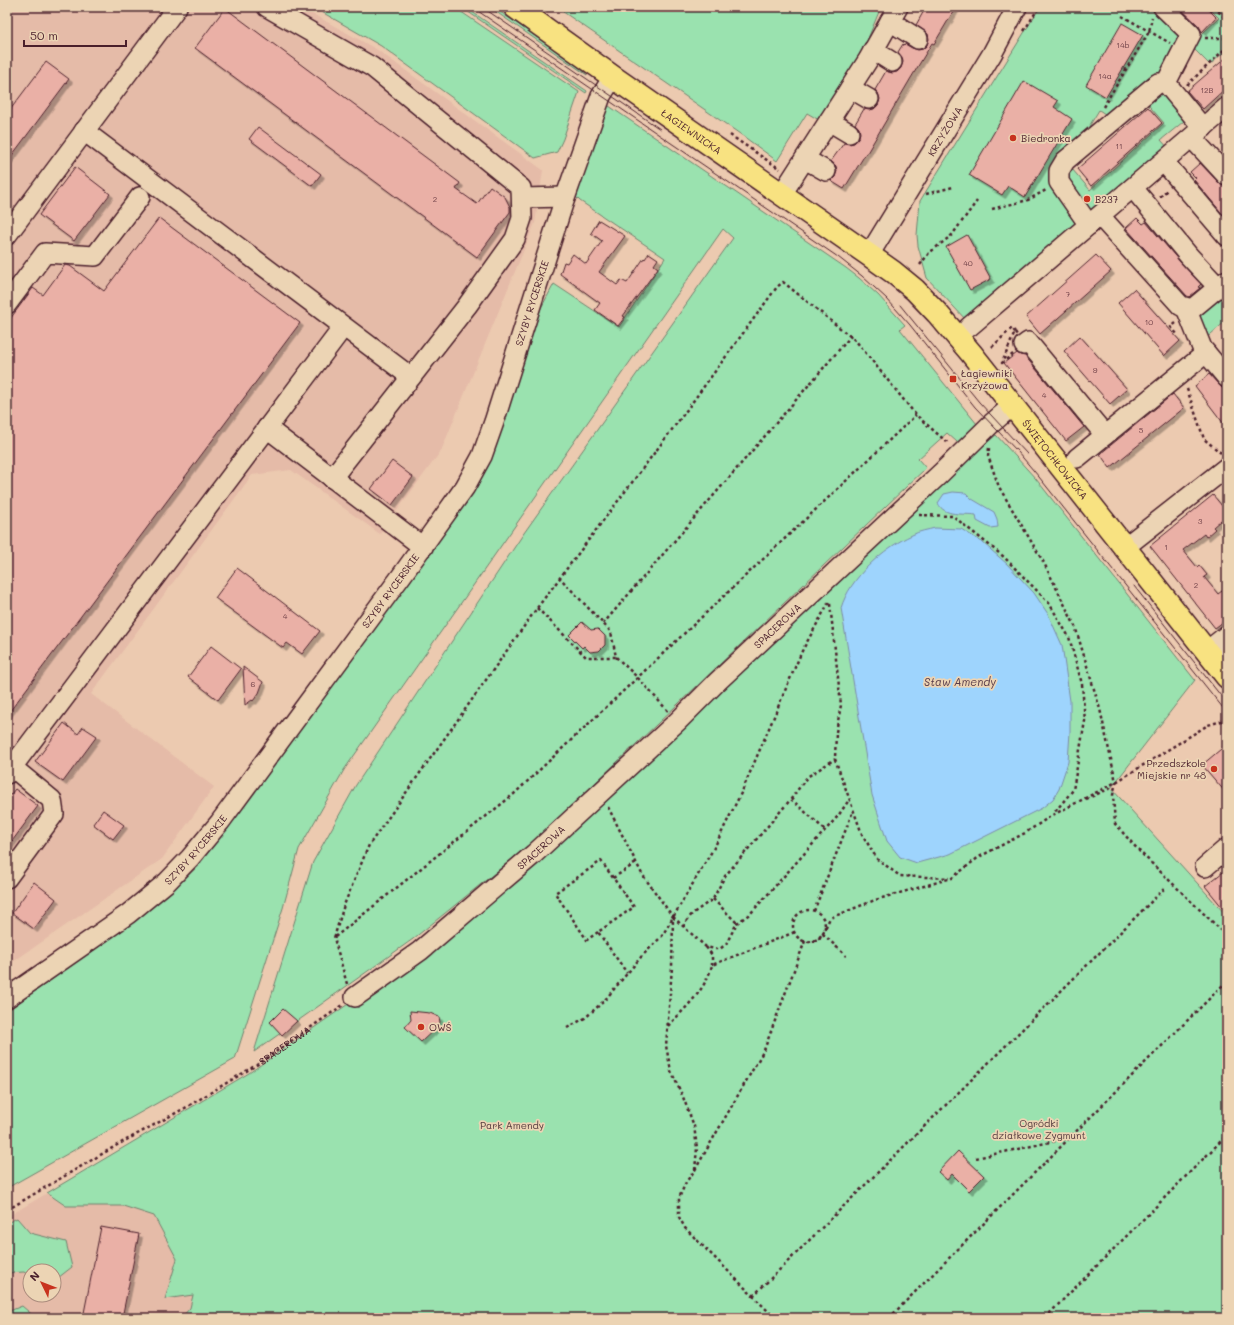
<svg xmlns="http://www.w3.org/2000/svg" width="1234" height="1325" font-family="Mali,sans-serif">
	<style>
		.built { fill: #e5bba8; fill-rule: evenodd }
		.green { fill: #9ae2af; stroke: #72806d }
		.water { fill: #9ed4fd; stroke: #7c8ca9 }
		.building { fill: #eab0a6; stroke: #4a1f2b; filter: url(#shadow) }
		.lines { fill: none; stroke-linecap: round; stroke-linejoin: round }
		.minor-casing { stroke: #4a1f2b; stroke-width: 22 }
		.major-casing { stroke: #4a1f2b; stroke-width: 25 }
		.path { stroke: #4a1f2b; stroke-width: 2.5; stroke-dasharray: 3 3; stroke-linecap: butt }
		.minor { stroke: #ecd4b4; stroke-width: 19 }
		.major { stroke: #f8e281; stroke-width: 22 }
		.tram { stroke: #4a1f2b; stroke-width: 1 }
		.poi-dot { fill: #c8321e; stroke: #ecd4b4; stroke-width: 1.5 }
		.labels { text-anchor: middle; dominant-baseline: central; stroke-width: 3.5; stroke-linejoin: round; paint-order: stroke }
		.number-label { font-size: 8px; fill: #72434a }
		.street-label { font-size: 10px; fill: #4a1f2b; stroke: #ecd4b4 }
		.poi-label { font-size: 10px; fill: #4a1f2b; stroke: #ecd4b4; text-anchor: start }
		.park-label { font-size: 10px; fill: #563c3f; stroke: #ecd4b4 }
		.water-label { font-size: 11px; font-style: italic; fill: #573a4a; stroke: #ecd4b4 }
	</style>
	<defs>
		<filter id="shadow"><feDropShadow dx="3.5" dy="3.5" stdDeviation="0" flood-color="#0004"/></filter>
	</defs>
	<rect width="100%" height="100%" fill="#eccab0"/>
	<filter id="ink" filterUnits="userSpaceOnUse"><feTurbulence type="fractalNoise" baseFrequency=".025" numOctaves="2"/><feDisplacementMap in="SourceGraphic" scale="8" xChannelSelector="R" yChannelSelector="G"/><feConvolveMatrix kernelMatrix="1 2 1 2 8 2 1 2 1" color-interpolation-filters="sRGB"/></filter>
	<g filter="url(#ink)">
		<g class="built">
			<polygon points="7,7 300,7 376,49 543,170 535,223 441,451 380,534 291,470 252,475 91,694 214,787 162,859 7,966"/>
			<path d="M 249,1073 L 190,1308 L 181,1318 L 7,1318 L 7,1217 ZM 30,1271 L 54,1271 L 54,1295 L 30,1295 Z"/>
		</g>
		<g class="green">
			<polygon points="313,7 454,7 579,92 563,139 557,152 535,158 381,46"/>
			<polygon points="461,7 465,7 587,91 586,93"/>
			<polygon points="489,7 493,7 579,66 587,75"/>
			<polygon points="556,7 881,7 862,53 819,120 807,113 777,161 743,136"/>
			<polygon points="1040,7 1160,7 1188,34 1165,80 1111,118 1099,110 1076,148 1063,158 1078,219 1074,227 966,320 927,278 918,246 917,235 920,201"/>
			<polygon points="1208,7 1227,7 1227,49 1210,65 1190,45 1219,18"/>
			<polygon points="1159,87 1189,117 1161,140 1169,149 1088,214 1066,177 1072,169 1090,190 1164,123 1144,100"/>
			<polygon points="609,106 846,268 859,278 878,295 905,325 900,329 977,424 975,426 978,429 957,442 947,433 918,459 926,468 532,843 413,939 254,1052 313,862 356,785 524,533 733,238 723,229 344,770 299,849 283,908 235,1059 7,1188 7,1011 97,948 170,893 199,865 407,582 500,433 541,308 554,284 619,327 665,258 580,201 575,196 606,109"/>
			<polygon points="1227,284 1227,320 1203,341 1194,314"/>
			<polygon points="996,435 1036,479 1195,680 1111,788 1227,916 1227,1318 181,1318 190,1308 193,1295 165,1299 177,1259 154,1216 123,1206 66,1206 47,1193 249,1073 420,954 986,438 989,441"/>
			<polygon points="17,1218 30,1233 66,1242 72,1267 54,1281 54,1271 30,1271 30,1276 24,1272 7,1273 7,1223"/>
			<polygon points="22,1306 36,1318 7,1318 7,1312"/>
		</g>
		<g class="water">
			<path d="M 953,492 L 966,493 L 972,499 L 994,512 L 997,519 L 998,527 L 990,528 L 977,521 L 976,515 C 963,513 944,517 938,503 L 944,494 Z"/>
			<path d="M 935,528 L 961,529 L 982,542 L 1007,564 L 1034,593 L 1048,614 L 1062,645 L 1070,701 L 1070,732 L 1068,762 L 1059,789 L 1053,799 L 1042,808 L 950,854 L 917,863 L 900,857 L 887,841 L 872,795 L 841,608 C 850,578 883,548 912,535 C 919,531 928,530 935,528 Z"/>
		</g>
		<g class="building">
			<polygon points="926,7 956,7 934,44 932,43 911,78 867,153 866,153 844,189 831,181 835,177 837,171 836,166 831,161 844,143 849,144 854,143 858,139 860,133 859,128 855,124 864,109 869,110 874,109 878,105 880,99 878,93 875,90 886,71 892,73 897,72 901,68 903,62 902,57 898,52 903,44 904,45 905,44 912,48 918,50 923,49 927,45 929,39 928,34 916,25"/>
			<polygon points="1179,7 1206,7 1216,17 1202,32 1199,26"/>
			<polygon points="225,8 460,183 456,189 477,204 490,186 505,197 510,207 510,212 477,257 195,48"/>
			<polygon points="1122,23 1143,35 1106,97 1086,85"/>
			<polygon points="1227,57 1227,87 1203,109 1187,91"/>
			<polygon points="46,62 69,79 7,162 7,114"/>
			<polygon points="1024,81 1058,101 1054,107 1072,119 1025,197 1008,186 1002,195 969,175"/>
			<polygon points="1148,107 1162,123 1091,186 1077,169"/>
			<polygon points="258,127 321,174 312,186 249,139"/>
			<polygon points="1200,163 1219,183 1223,186 1227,187 1227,216 1225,217 1194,180 1196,178 1190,172"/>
			<polygon points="75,167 110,194 74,241 39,215"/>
			<polygon points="159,218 300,323 7,715 7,323 33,288 43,295 65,265 70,266 104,291"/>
			<polygon points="1137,218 1143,224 1146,222 1181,263 1201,284 1198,287 1200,288 1189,297 1187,296 1126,228"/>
			<polygon points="599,220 625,236 599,272 617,285 621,280 627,283 644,258 645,259 649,253 658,259 654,265 658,268 623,316 625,317 618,326 595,310 600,303 560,274 564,262 567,263 573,254 586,264 602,241 591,233"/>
			<polygon points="967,235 991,279 970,290 946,247"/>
			<polygon points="1096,255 1111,271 1040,334 1026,317"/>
			<polygon points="1134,289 1180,341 1164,356 1118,303"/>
			<polygon points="1080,336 1127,389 1110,404 1064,351"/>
			<polygon points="1017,353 1020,355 1025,356 1084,427 1066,441 1004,363"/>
			<polygon points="1209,374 1219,385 1227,392 1227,428 1195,386"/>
			<polygon points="1173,394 1184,408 1110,468 1100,454"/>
			<polygon points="392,461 413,477 392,505 371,489"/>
			<polygon points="1213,495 1227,512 1227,515 1213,527 1215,529 1206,537 1204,534 1183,550 1197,567 1199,565 1207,575 1204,577 1218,594 1227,587 1227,619 1215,628 1150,546"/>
			<polygon points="237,568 320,631 302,654 287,643 283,648 215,598"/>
			<polygon points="582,622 591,630 598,629 605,636 605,645 599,651 590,652 584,646 582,648 569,635"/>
			<polygon points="211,646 241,669 218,700 188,677"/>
			<polygon points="243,667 263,682 259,693 253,701 252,700 245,705"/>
			<polygon points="64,723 78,734 83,727 97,736 63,782 35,762"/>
			<polygon points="1227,744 1227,794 1202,765"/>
			<polygon points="15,789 38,806 7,848 7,799"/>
			<polygon points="103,810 124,825 113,839 93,824"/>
			<polygon points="1227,869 1227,913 1205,886"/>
			<polygon points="34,882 56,899 34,929 12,913"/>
			<polygon points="283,1009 297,1021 282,1035 270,1022"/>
			<polygon points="410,1011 430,1013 439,1017 440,1022 438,1026 421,1042 405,1027 411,1020"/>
			<polygon points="958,1151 984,1176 969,1191 952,1174 947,1180 938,1172"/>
			<polygon points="101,1227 139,1234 122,1318 83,1318"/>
		</g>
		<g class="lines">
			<defs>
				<g id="minor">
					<polyline points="267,7 372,67 521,188 522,218 515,239 467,306 332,478"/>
					<polyline points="1163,7 1191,34 1166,83 1203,128"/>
					<polyline points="890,21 918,39"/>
					<polyline points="873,50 892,62"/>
					<polyline points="850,88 869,99"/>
					<polyline points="829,121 849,133"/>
					<polyline points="84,131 411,377"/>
					<polyline points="1192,138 1227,176"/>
					<polyline points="805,159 826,171"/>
					<polyline points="1164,162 1227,236"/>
					<polyline points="1133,188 1189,256 1218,287"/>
					<polyline points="782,194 868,60 898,7"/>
					<polyline points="522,198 565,197"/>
					<polyline points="1100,216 1181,306 1192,309 1227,280"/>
					<polyline points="1089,225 1059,182 1059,171 1065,161 1158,83 1166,83"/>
					<polyline points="7,235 177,7"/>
					<path id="s2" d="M 869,255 L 992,54 L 1017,7"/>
					<polyline points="7,304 45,253 95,256 140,197"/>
					<polyline points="1186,308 1202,348 1227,378"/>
					<polyline points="969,327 1227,107"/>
					<polyline points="1024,345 1028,342 1105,435"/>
					<polyline points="267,428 423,547"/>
					<polyline points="1077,458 1206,353"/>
					<polyline points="1125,547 1227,467"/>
					<polyline points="1207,651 1227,635"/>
					<polyline points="7,774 338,334"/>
					<polyline points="1205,867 1227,848"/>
					<polyline points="7,878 54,814 52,800 12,767"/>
					<path id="s3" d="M 355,997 L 420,951 L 534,854 L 678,721 L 717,682 L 941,473 L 991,424 L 1013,405"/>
					<path id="s4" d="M 7,998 L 128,914 L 167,882 L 190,858 L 220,822 L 402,575 L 465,487 L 482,456 L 494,422 L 563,204 L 601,96 L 613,77"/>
				</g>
				<g id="major">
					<path id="s5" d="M 515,7 L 613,77 L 869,255 L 893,272 L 915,290 L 937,313 L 971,353 L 1227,677"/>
				</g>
			</defs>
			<use href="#minor" class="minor-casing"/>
			<use href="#major" class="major-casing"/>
			<g class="path">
				<polyline points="1214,7 1227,20"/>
				<polyline points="1122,16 1170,43"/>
				<polyline points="1024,31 1039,7"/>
				<polyline points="1205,38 1227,38"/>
				<polyline points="1187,85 1227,47"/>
				<polyline points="1103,107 1149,32 1152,17"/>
				<polyline points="730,135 780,169"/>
				<polyline points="926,194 953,187"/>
				<polyline points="1160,197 1168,189"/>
				<polyline points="992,209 1028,200 1046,190"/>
				<polyline points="920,265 929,253 952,235 977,201"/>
				<polyline points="1176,323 1171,327 1178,335"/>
				<polygon points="1015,332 1024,345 1002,363"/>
				<polyline points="992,347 1012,328 1015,332"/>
				<polyline points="1187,389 1204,439 1221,453"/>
				<polyline points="989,448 988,456 999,487 1044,563 1075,626 1100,709 1116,782 1113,795 1115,824 1141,853 1227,936"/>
				<polyline points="919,515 953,516 1004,557 1049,603 1069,637 1082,684 1085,721 1073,790 1053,814"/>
				<polyline points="830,604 841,705 836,732 835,759 862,834 877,859 900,876 949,878"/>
				<polyline points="537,608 586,657 616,657 611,632 560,578"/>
				<polyline points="603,624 851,336"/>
				<polyline points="616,657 637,677 668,711"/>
				<polyline points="791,799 825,830"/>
				<polyline points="1086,799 1111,788"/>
				<polyline points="608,807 642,874 673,917 672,967 666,1046 671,1071 683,1097 694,1126 697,1148 695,1170 686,1182 679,1198 679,1217 685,1228 775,1318"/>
				<polyline points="613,878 636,863"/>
				<polyline points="713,899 737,923"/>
				<circle cx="809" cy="926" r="16"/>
				<polyline points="814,911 853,811"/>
				<polyline points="673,917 706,947 715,949 720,949 726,944 737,923 751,913 838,816 849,800"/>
				<polyline points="684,927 685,923 692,914 713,899 725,876 791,799 807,777 835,759"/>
				<polyline points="598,932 587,940 555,893 601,861 634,907 598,932 627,973"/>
				<polyline points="823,934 846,956"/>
				<polyline points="335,937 514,794 916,415"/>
				<polyline points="706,947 712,955 712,965"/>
				<polyline points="347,984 334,938 344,905 369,845 537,608 680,419 777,287 783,282 856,341 916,415 949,444"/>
				<path d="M 668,1026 C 685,1008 706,990 712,965 L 795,932"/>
				<polyline points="567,1028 585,1018 604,1001 641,957 662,936 715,846 743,789 802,651 829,602"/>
				<polyline points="976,1158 1069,1138"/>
				<path d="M 695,1170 L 764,1050 L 805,941 C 821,944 824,930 830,918 L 875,900 L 952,878 L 979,857 L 1025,833 L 1051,816 L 1116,782 L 1208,725 L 1225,720"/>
				<path id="s1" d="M 7,1210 L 119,1144 L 185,1108 L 258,1064 L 343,1005"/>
				<polyline points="753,1296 1166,887"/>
				<polyline points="889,1318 1227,981"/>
				<polyline points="1045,1318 1227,1135"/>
				<polyline points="1226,1318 1227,1317"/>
			</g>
			<use href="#minor" class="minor"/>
			<use href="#major" class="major"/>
			<g class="tram">
				<polyline points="472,7 838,257 862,276 887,299 910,325 975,407 1018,452 1039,477 1227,713"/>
				<polyline points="482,7 660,129"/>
				<polyline points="900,305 979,402 1027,454"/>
				<polyline points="1134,586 1221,696"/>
			</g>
		</g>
	</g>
	<g class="poi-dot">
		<circle cx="1013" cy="138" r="4"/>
		<circle cx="1087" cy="199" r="4"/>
		<rect x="949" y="375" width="8" height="8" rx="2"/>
		<circle cx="1214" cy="769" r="4"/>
		<circle cx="421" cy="1027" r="4"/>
	</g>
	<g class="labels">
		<g class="number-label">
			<text x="1123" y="45">14b</text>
			<text x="1105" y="76">14a</text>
			<text x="1207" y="90">12B</text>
			<text x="1119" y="146">11</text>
			<text x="435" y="199">2</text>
			<text x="968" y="263">40</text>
			<text x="1068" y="294">7</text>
			<text x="1149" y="322">10</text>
			<text x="1095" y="370">9</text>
			<text x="1044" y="395">4</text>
			<text x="1141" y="430">5</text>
			<text x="1200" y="521">3</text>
			<text x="1166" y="547">1</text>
			<text x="1196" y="585">2</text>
			<text x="285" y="616">4</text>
			<text x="253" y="684">6</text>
		</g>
		<g class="street-label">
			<text stroke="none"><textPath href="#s5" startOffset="216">ŁAGIEWNICKA</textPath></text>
			<text stroke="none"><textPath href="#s2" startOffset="145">KRZYŻOWA</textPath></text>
			<text stroke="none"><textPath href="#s4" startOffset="889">SZYBY RYCERSKIE</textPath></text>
			<text stroke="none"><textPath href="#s5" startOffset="710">ŚWIĘTOCHŁOWICKA</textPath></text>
			<text stroke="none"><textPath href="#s4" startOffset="565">SZYBY RYCERSKIE</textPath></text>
			<text stroke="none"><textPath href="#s3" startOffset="563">SPACEROWA</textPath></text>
			<text stroke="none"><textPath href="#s3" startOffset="239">SPACEROWA</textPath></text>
			<text stroke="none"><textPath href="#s4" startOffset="241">SZYBY RYCERSKIE</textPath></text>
			<text stroke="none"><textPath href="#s1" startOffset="323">SPACEROWA</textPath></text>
		</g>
		<g class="poi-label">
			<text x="1021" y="138">Biedronka</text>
			<text x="1095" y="199">B237</text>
			<text x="961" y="373">Łagiewniki<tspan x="961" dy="12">Krzyżowa</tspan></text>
			<text x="1206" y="763" text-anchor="end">Przedszkole<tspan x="1206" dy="12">Miejskie nr 48</tspan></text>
			<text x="429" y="1027">OWŚ</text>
		</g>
		<g class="park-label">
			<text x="1039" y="1123">Ogródki<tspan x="1039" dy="12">działkowe Zygmunt</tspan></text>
			<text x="512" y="1125">Park Amendy</text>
		</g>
		<g class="water-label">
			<text x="960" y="681">Staw Amendy</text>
		</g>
	</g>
	<rect width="1234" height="1325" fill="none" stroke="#ecd4b4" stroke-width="24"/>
	<rect x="12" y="12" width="1210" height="1301" fill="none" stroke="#4a1f2b" stroke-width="1.5" filter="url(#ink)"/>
	<g transform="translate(42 1283) rotate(313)"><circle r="19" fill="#ecd4b4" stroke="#ab8c7d"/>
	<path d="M0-3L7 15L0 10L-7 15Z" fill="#c8321e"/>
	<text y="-6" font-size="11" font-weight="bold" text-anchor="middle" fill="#4a1f2b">N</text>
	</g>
	<path d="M24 40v6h102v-6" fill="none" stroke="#4a1f2b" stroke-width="2"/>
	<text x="30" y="40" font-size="12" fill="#4a1f2b" stroke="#ecd4b4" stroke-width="3" paint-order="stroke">50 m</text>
</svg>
